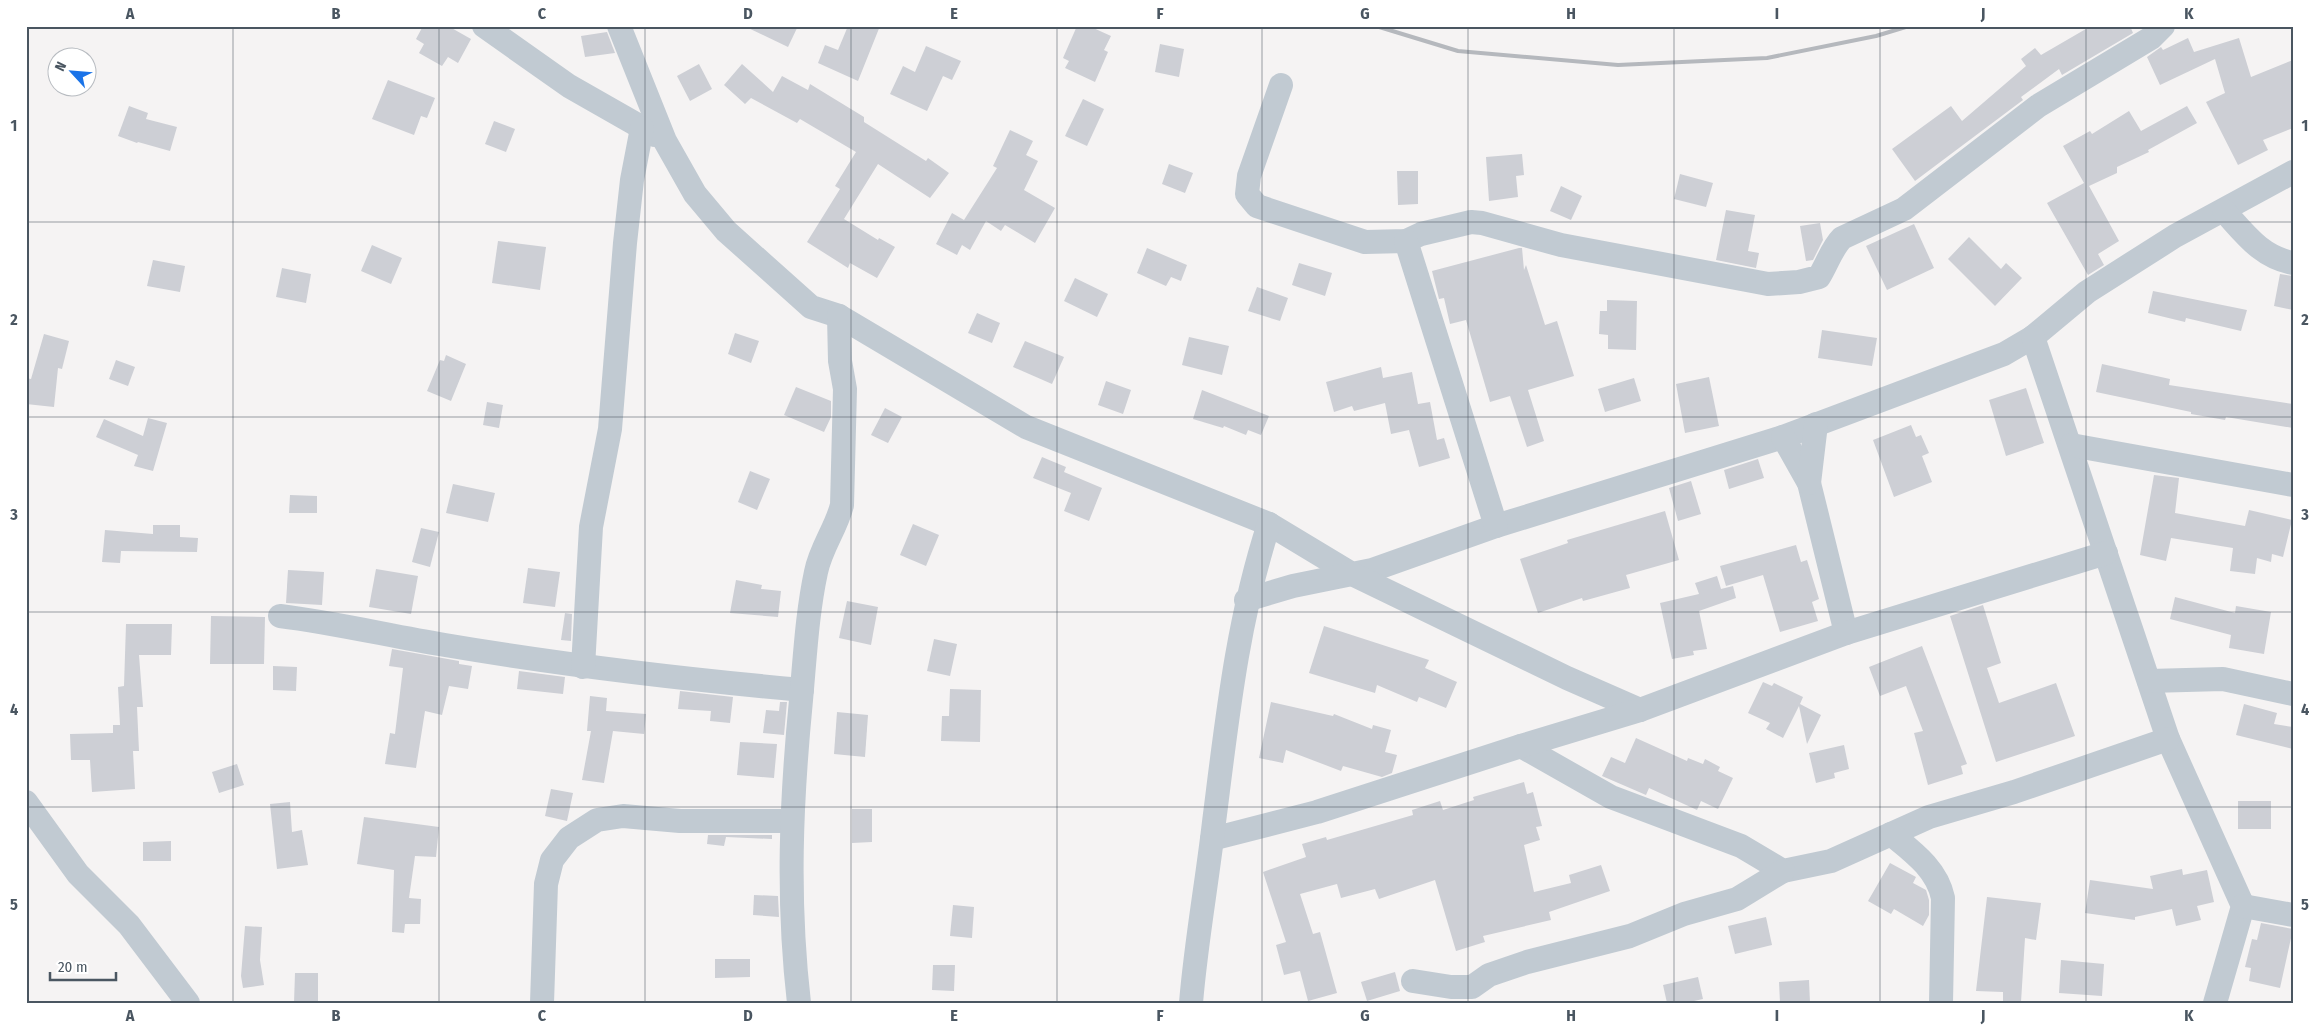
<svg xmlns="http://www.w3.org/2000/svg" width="2319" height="1029" font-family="'Fira Sans Condensed',sans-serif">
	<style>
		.building { fill: #cdcfd5 }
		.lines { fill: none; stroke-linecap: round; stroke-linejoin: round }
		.minor { stroke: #c1cad2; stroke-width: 24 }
		.rail { stroke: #b5b8bd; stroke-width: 4 }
		.grid { fill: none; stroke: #4a5661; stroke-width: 1; stroke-opacity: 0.55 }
		.neatline { fill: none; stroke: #4a5661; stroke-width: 2 }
		.grid-label { font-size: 16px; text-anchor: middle; font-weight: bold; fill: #4a5661 }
	</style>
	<rect width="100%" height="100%" fill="#f5f3f3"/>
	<g class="building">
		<polygon points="423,26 448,26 471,39 458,63 448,57 442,66 419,53 424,44 416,39"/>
		<polygon points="744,26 798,26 788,47"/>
		<polygon points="848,26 880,26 858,81 818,63 825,45 838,50"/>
		<polygon points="1077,26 1089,26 1111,36 1104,50 1108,52 1095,82 1065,68 1069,61 1063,58"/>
		<polygon points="2091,26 2130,26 2133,33 2062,75 2059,69 2021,97 2023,100 1915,181 1892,149 1951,106 1962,121 2026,66 2021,59 2035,48 2041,55"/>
		<polygon points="607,32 615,53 585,57 581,36"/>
		<polygon points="2188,38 2194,52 2239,38 2251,77 2293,60 2293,128 2263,140 2268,150 2238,165 2206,102 2225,93 2215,59 2160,85 2147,57 2161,47 2163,50"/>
		<polygon points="1160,44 1184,49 1179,77 1155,72"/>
		<polygon points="926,46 961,61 952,80 943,76 927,111 890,94 903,66 915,72"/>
		<polygon points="699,64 712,89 690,101 677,76"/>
		<polygon points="742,64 773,92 782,76 808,90 810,84 864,117 864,122 926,161 928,158 949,173 930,198 878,164 844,219 878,240 879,238 895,247 877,278 850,263 848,268 807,242 840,189 835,186 856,152 800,119 797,123 751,98 745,104 724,85"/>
		<polygon points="388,80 435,98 427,118 421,116 414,135 372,119"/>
		<polygon points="1083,99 1104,109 1087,146 1065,136"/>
		<polygon points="129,106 148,113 146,119 177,127 170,151 138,142 137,143 118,136"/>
		<polygon points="2187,106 2197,123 2148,150 2149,152 2117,167 2117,173 2089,186 2119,241 2098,254 2104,265 2088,275 2047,203 2084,183 2063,146 2090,131 2092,134 2129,111 2141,131"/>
		<polygon points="494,121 515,129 506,152 485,144"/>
		<polygon points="1010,130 1033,141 1026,155 1038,161 1024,190 1055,208 1035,243 1005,225 1001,231 986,221 970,250 962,245 957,255 936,244 952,213 964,220 997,168 993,166"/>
		<polygon points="1522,154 1524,175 1516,176 1518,197 1489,201 1486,157"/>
		<polygon points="1169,164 1193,173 1185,193 1162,184"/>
		<polygon points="1397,171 1418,171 1418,204 1398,205"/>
		<polygon points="1680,174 1713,183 1706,207 1674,199"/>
		<polygon points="1561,186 1582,196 1571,220 1550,211"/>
		<polygon points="1726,210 1755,215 1748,251 1759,253 1756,268 1716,260"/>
		<polygon points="1820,223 1823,240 1813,260 1806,261 1800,226"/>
		<polygon points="1914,224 1934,268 1887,290 1866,246"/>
		<polygon points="1969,237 2001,269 2006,263 2022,278 1995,306 1948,259"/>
		<polygon points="498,241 546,247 540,290 492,283"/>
		<polygon points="372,245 402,258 391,284 361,271"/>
		<polygon points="1147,248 1187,265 1181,281 1171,277 1166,286 1137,273"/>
		<polygon points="1519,248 1522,248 1524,270 1526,265 1545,325 1557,321 1574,376 1528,390 1544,441 1527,447 1510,396 1490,402 1466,320 1450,324 1444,298 1439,299 1432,271"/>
		<polygon points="153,260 185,266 180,292 147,286"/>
		<polygon points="1299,263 1332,273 1325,296 1292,285"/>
		<polygon points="282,268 311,274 306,303 276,297"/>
		<polygon points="2280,274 2293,276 2293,310 2274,306"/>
		<polygon points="1075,278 1108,294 1097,317 1064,301"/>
		<polygon points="1257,287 1288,298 1280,321 1248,311"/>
		<polygon points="2153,291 2247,310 2241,331 2186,318 2185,322 2148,313"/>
		<polygon points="1607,300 1637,301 1636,350 1608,349 1608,335 1599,334 1600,311 1607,311"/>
		<polygon points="977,313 1000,323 992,343 968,333"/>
		<polygon points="1822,330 1877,338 1872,366 1818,358"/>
		<polygon points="735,333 759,341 751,363 728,354"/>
		<polygon points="44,334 69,341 62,369 58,368 54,407 26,404 26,378 31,379"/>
		<polygon points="1189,337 1229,346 1222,375 1182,365"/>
		<polygon points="1025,341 1064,357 1052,384 1013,367"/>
		<polygon points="446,355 466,364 451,401 427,391 440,360 444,361"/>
		<polygon points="116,360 135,367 128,386 109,379"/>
		<polygon points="2102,364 2170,379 2169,385 2293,404 2293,428 2226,417 2225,420 2191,414 2191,412 2096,392"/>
		<polygon points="1381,367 1383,378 1412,372 1418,404 1430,402 1437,440 1444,438 1450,458 1419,467 1409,430 1391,434 1385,403 1354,411 1352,406 1334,412 1326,382"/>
		<polygon points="1709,377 1719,426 1685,433 1676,384"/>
		<polygon points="1634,378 1641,401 1605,412 1598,389"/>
		<polygon points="1106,381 1131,390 1123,414 1098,405"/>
		<polygon points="796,387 831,401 831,417 824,432 784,415"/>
		<polygon points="2026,388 2044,443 2006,456 1989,400"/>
		<polygon points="1202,390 1269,416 1261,435 1248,430 1246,435 1224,426 1223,428 1193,419"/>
		<polygon points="487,402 503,405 499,428 483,425"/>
		<polygon points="885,408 902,417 888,443 871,435"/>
		<polygon points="148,418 167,423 153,471 134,466 138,455 96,437 104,419 143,436"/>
		<polygon points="1911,425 1916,437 1921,435 1929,453 1922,456 1932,482 1894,497 1873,440"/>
		<polygon points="1042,457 1066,467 1064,472 1102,488 1089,521 1064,511 1071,493 1033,478"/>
		<polygon points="1758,459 1764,478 1729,489 1724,470"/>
		<polygon points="750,471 770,479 757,510 738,502"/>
		<polygon points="2154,475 2179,478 2175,513 2245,526 2249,510 2292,520 2283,557 2272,554 2271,562 2257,558 2255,574 2230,571 2233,548 2171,538 2166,561 2140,555"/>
		<polygon points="1691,481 1701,514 1678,521 1669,488"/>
		<polygon points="453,484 495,493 488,522 446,513"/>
		<polygon points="290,495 317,496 317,513 289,513"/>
		<polygon points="1665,511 1679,560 1626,575 1630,588 1583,601 1582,598 1538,613 1520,559 1568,543 1567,540"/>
		<polygon points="913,524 939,535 926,566 900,555"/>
		<polygon points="153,525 180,525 180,537 198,538 197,552 121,551 120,563 102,562 105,530 153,534"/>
		<polygon points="421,528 439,532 430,567 412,562"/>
		<polygon points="1796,545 1801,562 1807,560 1819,599 1812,602 1818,621 1780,632 1763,575 1726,586 1720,566"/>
		<polygon points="528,568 560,572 555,607 523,603"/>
		<polygon points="376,569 418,576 411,614 369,607"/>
		<polygon points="288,570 324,572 322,605 286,603"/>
		<polygon points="1717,576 1721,589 1733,586 1736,598 1699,611 1707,649 1693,651 1694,655 1672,659 1660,603 1699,594 1695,583"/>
		<polygon points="736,580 762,585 761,589 781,591 778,617 730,613"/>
		<polygon points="2175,597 2235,613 2236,606 2271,612 2264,654 2229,648 2231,635 2170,619"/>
		<polygon points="847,601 878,607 871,645 839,638"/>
		<polygon points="1983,605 2001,663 1987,668 1999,703 2056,683 2075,736 1996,762 1950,616"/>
		<polygon points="565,613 572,614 571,641 561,640"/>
		<polygon points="211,616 265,617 264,664 210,664"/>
		<polygon points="126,624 172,624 171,655 139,655 143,707 137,707 139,751 133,751 135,789 92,792 90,760 71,760 70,734 113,733 113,725 120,725 118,687 124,686"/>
		<polygon points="1324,626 1429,660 1425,668 1457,682 1446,708 1419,697 1417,702 1377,685 1375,693 1309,673"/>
		<polygon points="934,639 957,644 950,676 927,671"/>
		<polygon points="1922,646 1967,764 1961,766 1963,774 1928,785 1914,733 1923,731 1906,686 1880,696 1869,667"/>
		<polygon points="392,649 459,661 459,664 472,666 468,689 449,686 442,715 425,711 416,768 385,764 390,733 395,734 403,668 389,666"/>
		<polygon points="273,666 297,667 296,691 273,690"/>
		<polygon points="519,671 565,677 563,694 517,689"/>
		<polygon points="1763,682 1772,686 1774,683 1803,697 1800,704 1821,715 1807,744 1799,706 1783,738 1766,729 1770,723 1748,713"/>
		<polygon points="950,689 981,690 980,742 941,741 942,716 949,716"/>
		<polygon points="680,691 733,697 730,723 710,721 711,711 678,709"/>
		<polygon points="590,696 607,698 606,711 646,714 644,734 613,731 604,783 582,780 591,731 587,731"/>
		<polygon points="780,702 787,702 784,735 763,733 766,710 779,711"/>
		<polygon points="1271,702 1333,716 1334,714 1372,729 1373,725 1391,730 1385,752 1397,755 1392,773 1382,777 1343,766 1341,771 1286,750 1283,763 1259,758"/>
		<polygon points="2244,704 2277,713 2274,724 2293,727 2293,749 2236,735"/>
		<polygon points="837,712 868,715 865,757 834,754"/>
		<polygon points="1636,738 1687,761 1688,758 1703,764 1705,759 1720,767 1718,771 1733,778 1718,809 1701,801 1697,810 1649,788 1646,795 1602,776 1611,757 1625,763"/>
		<polygon points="740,742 777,744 774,778 737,775"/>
		<polygon points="1844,745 1849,769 1834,773 1835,778 1816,783 1809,753"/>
		<polygon points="237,764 244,785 219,793 212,772"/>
		<polygon points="1524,782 1527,794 1533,792 1542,826 1536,827 1540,840 1524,845 1534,892 1571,883 1569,875 1601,865 1610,891 1549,912 1551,920 1483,936 1485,942 1456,951 1435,880 1379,899 1375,889 1341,898 1337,884 1300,894 1313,934 1320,932 1337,993 1308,1001 1300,971 1284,975 1276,945 1286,942 1263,872 1306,857 1302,844 1326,837 1327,840 1413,815 1412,810 1440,801 1443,810 1474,800 1473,797"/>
		<polygon points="551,789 573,793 567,821 545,816"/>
		<rect x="2238" y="801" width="33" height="28"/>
		<polygon points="290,802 292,832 302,830 308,865 277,869 270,804"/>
		<polygon points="852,809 872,809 872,842 852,843"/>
		<polygon points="364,817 439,827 436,857 415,856 409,898 421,899 420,924 405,924 404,933 392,932 394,870 357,864"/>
		<polygon points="708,835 772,835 772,839 726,837 724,846 707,844"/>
		<polygon points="171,841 171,861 143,861 143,842"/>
		<polygon points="1890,863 1916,877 1913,883 1926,890 1929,900 1929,915 1923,926 1894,909 1891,914 1868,901"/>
		<polygon points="2182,869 2183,875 2207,870 2214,902 2197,906 2201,920 2176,926 2172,909 2135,917 2135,920 2085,913 2090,880 2153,889 2150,876"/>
		<polygon points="754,895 778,896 779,917 753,915"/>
		<polygon points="1987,897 2041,903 2036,940 2025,938 2021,1002 2003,1001 2003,992 1976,991"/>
		<polygon points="953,905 974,907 972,938 950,936"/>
		<polygon points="1766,917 1772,945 1735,954 1728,926"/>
		<polygon points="2261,923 2293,929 2280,988 2249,981 2251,968 2245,967 2252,939 2257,940"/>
		<polygon points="245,926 262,927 260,960 264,985 243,988 241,976"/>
		<polygon points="715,959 750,959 750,977 715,978"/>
		<polygon points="2061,960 2104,964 2102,996 2059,993"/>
		<polygon points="933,965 955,965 954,991 932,990"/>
		<polygon points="1395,972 1400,991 1367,1001 1361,982"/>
		<polygon points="295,973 318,973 318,1003 294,1003"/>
		<polygon points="1698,977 1703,999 1685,1003 1667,1003 1663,985"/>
		<polygon points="1809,980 1810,1003 1780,1003 1779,982"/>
	</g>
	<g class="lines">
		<g class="minor">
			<polyline points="484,26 569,86 655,135"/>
			<polyline points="619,26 665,141 695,194 726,231 811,307 839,316 1026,427 1269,524 1352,574 1372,570 1496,526 1783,437 2004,354 2033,337 2087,292 2175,236 2293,172"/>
			<path d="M 1281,85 L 1249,176 L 1247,194 L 1257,206 L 1365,242 L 1406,241 L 1421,234 L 1471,222 L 1482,223 L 1561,245 L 1768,284 L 1799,282 L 1819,277 C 1827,264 1832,248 1842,238 L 1904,209 L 2038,106 L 2151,38 L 2163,26"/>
			<path d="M 2224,211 C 2245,234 2261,257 2293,263"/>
			<polyline points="1406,241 1496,526"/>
			<polyline points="2033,337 2168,739 2243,906 2215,1003"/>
			<polyline points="1783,437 1809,483 1846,633"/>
			<polyline points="2071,445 2293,485"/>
			<polyline points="1809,483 1816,424"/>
			<polyline points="1246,600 1293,586 1352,574 1567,678 1640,710"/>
			<path d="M 280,616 C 336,623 390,636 445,645 C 563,665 682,679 802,690"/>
			<polyline points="583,667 591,527 610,429 625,243 632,180 642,128"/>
			<polyline points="2149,681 2223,679 2293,694"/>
			<polyline points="1521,746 1611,797 1741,846 1783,871 1831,861 1929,817 2014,792 2168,739"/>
			<polyline points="26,802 78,874 129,925 188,1003"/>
			<path d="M 1891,834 C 1913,852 1937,869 1943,898 L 1941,1003"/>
			<polyline points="1212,839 1317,812 1521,746 1640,710 1846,633 2106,553"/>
			<polyline points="2243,906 2293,915"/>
			<polyline points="1413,981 1451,987 1472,987 1489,975 1527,962 1630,936 1684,914 1737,899 1783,871"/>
			<polyline points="542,1003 546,884 552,860 569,838 597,820 623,816 680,821 791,821"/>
			<path d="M 799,1003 C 787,899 791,803 801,700 C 805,657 807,614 816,572 C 821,547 836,529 842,505 L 845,389 L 840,361 L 839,316"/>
			<path d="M 1191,1003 C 1196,942 1207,883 1214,822 C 1227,720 1237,622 1269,524"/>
		</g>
		<polyline class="rail" points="1376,26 1458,51 1618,65 1767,58 1876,36 1909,26"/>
	</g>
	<path class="grid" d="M 233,26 L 233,1003M 439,26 L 439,1003M 645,26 L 645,1003M 851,26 L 851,1003M 1057,26 L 1057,1003M 1262,26 L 1262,1003M 1468,26 L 1468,1003M 1674,26 L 1674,1003M 1880,26 L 1880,1003M 2086,26 L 2086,1003M 26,222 L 2293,222M 26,417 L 2293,417M 26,612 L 2293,612M 26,807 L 2293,807"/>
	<rect width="2319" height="1029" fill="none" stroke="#ffffff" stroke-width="55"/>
	<g transform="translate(72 72) rotate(296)"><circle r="24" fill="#ffffff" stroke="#b7bbc0"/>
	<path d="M0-4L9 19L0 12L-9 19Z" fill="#1a73e8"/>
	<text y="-8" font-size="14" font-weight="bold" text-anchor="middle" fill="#4a5661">N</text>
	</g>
	<path d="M50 972v8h66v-8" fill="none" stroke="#4a5661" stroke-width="2.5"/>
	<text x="58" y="972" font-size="15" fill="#4a5661" stroke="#ffffff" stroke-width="4" paint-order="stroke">20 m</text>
	<rect x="28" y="28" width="2264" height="974" class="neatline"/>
	<g class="grid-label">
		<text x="130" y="19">A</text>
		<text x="336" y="19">B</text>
		<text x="542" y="19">C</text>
		<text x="748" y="19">D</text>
		<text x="954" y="19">E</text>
		<text x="1160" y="19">F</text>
		<text x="1365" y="19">G</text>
		<text x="1571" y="19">H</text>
		<text x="1777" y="19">I</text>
		<text x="1983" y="19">J</text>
		<text x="2189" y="19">K</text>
		<text x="14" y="131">1</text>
		<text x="2305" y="131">1</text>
		<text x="14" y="325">2</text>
		<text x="2305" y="325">2</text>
		<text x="14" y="520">3</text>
		<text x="2305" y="520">3</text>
		<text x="14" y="715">4</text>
		<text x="2305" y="715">4</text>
		<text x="14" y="910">5</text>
		<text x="2305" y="910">5</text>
		<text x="130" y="1021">A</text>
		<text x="336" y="1021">B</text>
		<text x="542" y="1021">C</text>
		<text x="748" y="1021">D</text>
		<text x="954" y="1021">E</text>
		<text x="1160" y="1021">F</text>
		<text x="1365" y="1021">G</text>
		<text x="1571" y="1021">H</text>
		<text x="1777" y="1021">I</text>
		<text x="1983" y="1021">J</text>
		<text x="2189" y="1021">K</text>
	</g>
</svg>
